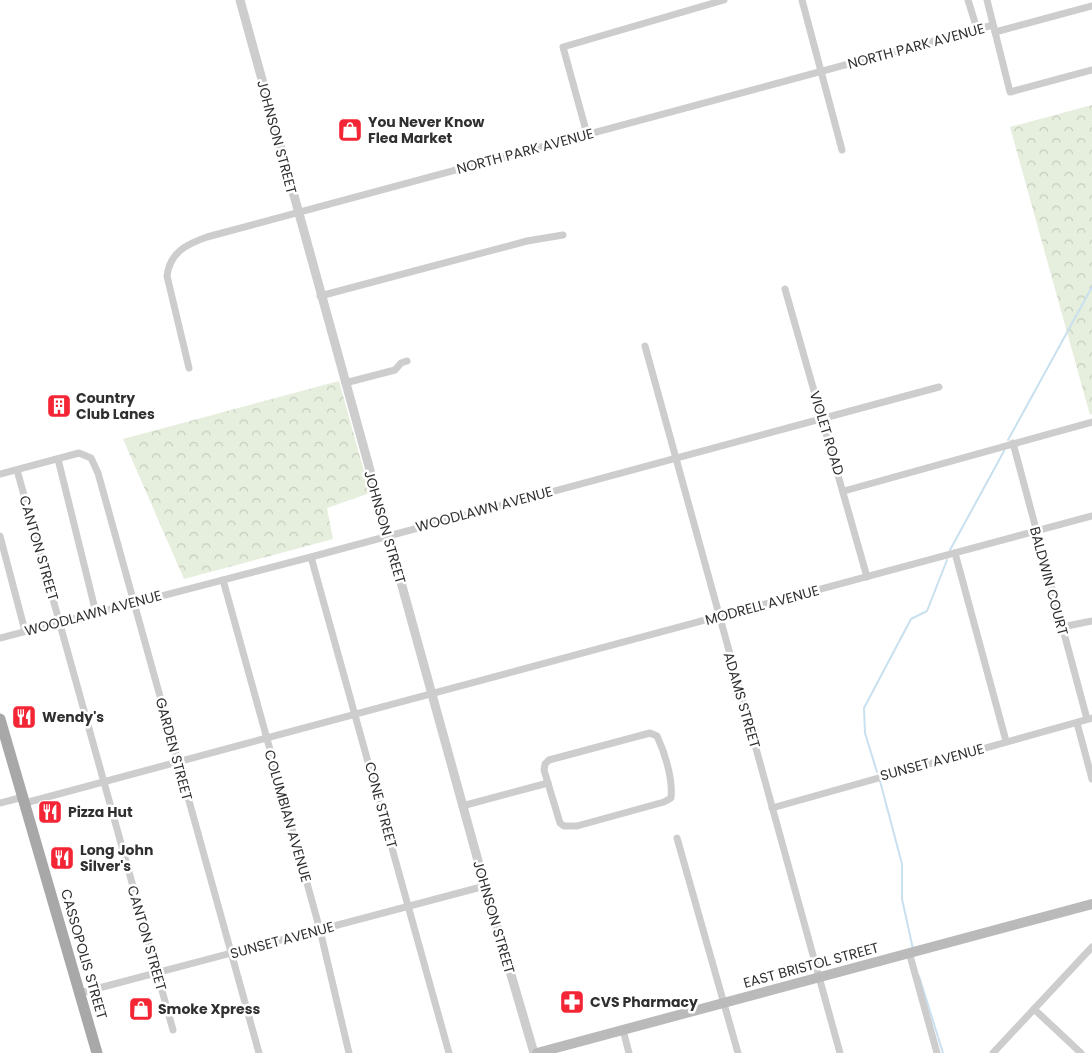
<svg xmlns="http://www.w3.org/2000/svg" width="1092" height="1053" font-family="Poppins,sans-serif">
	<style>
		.forest { fill: url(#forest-crowns) }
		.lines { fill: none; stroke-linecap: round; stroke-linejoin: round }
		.stream { stroke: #c8e0ef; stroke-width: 2 }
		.minor { stroke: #cdcdcd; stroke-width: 7 }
		.tertiary { stroke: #cdcdcd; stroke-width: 9 }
		.secondary { stroke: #bababa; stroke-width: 10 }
		.primary { stroke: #a8a8a8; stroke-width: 11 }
		.labels { text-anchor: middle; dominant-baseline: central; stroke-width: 5; stroke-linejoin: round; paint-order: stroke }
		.street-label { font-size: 14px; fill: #303030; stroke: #fff }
		.poi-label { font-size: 14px; font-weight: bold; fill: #303030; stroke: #fff; text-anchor: start }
	</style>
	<defs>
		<pattern id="forest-crowns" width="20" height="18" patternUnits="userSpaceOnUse" patternTransform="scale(1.25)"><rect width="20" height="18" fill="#e6eedd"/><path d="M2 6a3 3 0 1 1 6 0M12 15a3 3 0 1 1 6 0" fill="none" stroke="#c6ccbe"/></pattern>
	</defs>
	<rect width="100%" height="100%" fill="#fff"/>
	<g class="forest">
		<polygon points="1092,105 1092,414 1090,415 1010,127"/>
		<polygon points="339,381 370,493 327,508 333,539 184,579 123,439"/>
	</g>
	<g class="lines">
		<g class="stream">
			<polyline points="1008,440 1092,287"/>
			<polyline points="950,550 1004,451"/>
			<polyline points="877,772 865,733 864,708 911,619 927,611 947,560"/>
			<polyline points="880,781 902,864 902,899 913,949"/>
			<polyline points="919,976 943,1053"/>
		</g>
		<g class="minor">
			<polyline points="802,0 842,150"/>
			<polyline points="968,0 977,29"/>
			<polyline points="987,0 1010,92 1092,70"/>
			<polyline points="995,32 1092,6"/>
			<polyline points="587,134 563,47 724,0"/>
			<polyline points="785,289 867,577"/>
			<polyline points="320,296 527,241 563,235"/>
			<polyline points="645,346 840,1053"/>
			<path d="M 189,368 L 167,276 C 170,252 187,244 207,237 L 993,25"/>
			<polyline points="345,383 395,370 401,363 407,361"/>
			<polyline points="1013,443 1087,719"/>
			<polyline points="58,459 96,613"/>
			<polyline points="17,470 173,1030"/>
			<polyline points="0,474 79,453 91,458 98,473 259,1053"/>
			<polyline points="844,491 1092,422"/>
			<polyline points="0,536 25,631"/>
			<polyline points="955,553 1006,741"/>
			<polyline points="311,557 449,1053"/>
			<polyline points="223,580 320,930 349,1053"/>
			<polyline points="1062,627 1092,621"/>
			<polyline points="0,638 311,557 939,387"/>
			<polyline points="1077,723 1092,779"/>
			<path d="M 650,733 L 657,736 C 665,753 673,779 671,798 L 664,802 L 577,826 L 564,826 L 560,823 L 544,770 L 545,764 L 549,760 Z"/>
			<polyline points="0,803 23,797"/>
			<polyline points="25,803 1092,516"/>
			<polyline points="462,806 548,783"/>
			<polyline points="772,808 1092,718"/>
			<polyline points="677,838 738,1053"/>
			<polyline points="909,952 937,1053"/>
			<polyline points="80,993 485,886"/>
			<polyline points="1034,1009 1081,1053"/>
			<polyline points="623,1030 629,1053"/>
			<polyline points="993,1053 1092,947"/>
		</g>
		<polyline class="tertiary" points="240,0 485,886 534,1053"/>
		<polyline class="secondary" points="537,1053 1092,904"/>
		<polyline class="primary" points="0,719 97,1053"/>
	</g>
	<defs>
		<symbol id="shop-square" viewBox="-11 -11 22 22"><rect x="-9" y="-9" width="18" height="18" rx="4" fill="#f42635" stroke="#fff"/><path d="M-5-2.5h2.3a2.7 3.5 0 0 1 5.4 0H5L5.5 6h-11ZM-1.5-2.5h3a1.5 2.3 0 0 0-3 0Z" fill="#fff"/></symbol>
		<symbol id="building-square" viewBox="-11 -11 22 22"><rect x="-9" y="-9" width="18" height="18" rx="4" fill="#f42635" stroke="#fff"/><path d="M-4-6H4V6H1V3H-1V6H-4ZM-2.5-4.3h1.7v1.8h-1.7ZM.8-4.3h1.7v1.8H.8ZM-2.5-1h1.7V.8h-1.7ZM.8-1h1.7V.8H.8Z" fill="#fff"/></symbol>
		<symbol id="restaurant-square" viewBox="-11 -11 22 22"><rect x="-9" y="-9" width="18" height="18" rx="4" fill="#f42635" stroke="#fff"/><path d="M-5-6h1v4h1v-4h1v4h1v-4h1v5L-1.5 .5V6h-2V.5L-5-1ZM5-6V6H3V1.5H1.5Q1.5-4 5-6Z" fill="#fff"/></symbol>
		<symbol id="pharmacy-square" viewBox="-11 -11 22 22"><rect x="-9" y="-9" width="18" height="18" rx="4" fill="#f42635" stroke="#fff"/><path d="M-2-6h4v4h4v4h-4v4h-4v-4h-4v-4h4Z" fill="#fff"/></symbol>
	</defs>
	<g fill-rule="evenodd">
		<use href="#shop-square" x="336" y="116" width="28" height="28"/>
		<use href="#building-square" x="45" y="392" width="28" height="28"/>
		<use href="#restaurant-square" x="10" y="703" width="28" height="28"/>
		<use href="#restaurant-square" x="36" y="798" width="28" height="28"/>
		<use href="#restaurant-square" x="48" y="844" width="28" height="28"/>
		<use href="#pharmacy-square" x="558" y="988" width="28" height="28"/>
		<use href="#shop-square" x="127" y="995" width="28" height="28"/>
	</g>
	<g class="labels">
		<g class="street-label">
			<text transform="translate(916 46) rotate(-15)">NORTH PARK AVENUE</text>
			<text transform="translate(277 137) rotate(75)">JOHNSON STREET</text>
			<text transform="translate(525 151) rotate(-15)">NORTH PARK AVENUE</text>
			<text transform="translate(827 433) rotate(73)">VIOLET ROAD</text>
			<text transform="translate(484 509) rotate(-15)">WOODLAWN AVENUE</text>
			<text transform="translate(385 527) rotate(74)">JOHNSON STREET</text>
			<text transform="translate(39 548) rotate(74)">CANTON STREET</text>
			<text transform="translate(1049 581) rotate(75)">BALDWIN COURT</text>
			<text transform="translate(762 605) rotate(-15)">MODRELL AVENUE</text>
			<text transform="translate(93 613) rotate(-15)">WOODLAWN AVENUE</text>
			<text transform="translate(742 700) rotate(74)">ADAMS STREET</text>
			<text transform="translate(174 749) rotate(75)">GARDEN STREET</text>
			<text transform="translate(932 762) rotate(-15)">SUNSET AVENUE</text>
			<text transform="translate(381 805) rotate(75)">CONE STREET</text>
			<text transform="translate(288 816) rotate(74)">COLUMBIAN AVENUE</text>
			<text transform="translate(494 917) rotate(74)">JOHNSON STREET</text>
			<text transform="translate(147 938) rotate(74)">CANTON STREET</text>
			<text transform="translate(282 940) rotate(-15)">SUNSET AVENUE</text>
			<text transform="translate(84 954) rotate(74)">CASSOPOLIS STREET</text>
			<text transform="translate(811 965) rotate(-15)">EAST BRISTOL STREET</text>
		</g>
		<g class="poi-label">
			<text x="368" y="122">You Never Know<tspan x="368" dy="16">Flea Market</tspan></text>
			<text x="76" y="398">Country<tspan x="76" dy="16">Club Lanes</tspan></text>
			<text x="42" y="717">Wendy's</text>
			<text x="68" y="812">Pizza Hut</text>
			<text x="80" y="850">Long John<tspan x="80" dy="16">Silver's</tspan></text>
			<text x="590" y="1002">CVS Pharmacy</text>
			<text x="158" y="1009">Smoke Xpress</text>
		</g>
	</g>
</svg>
